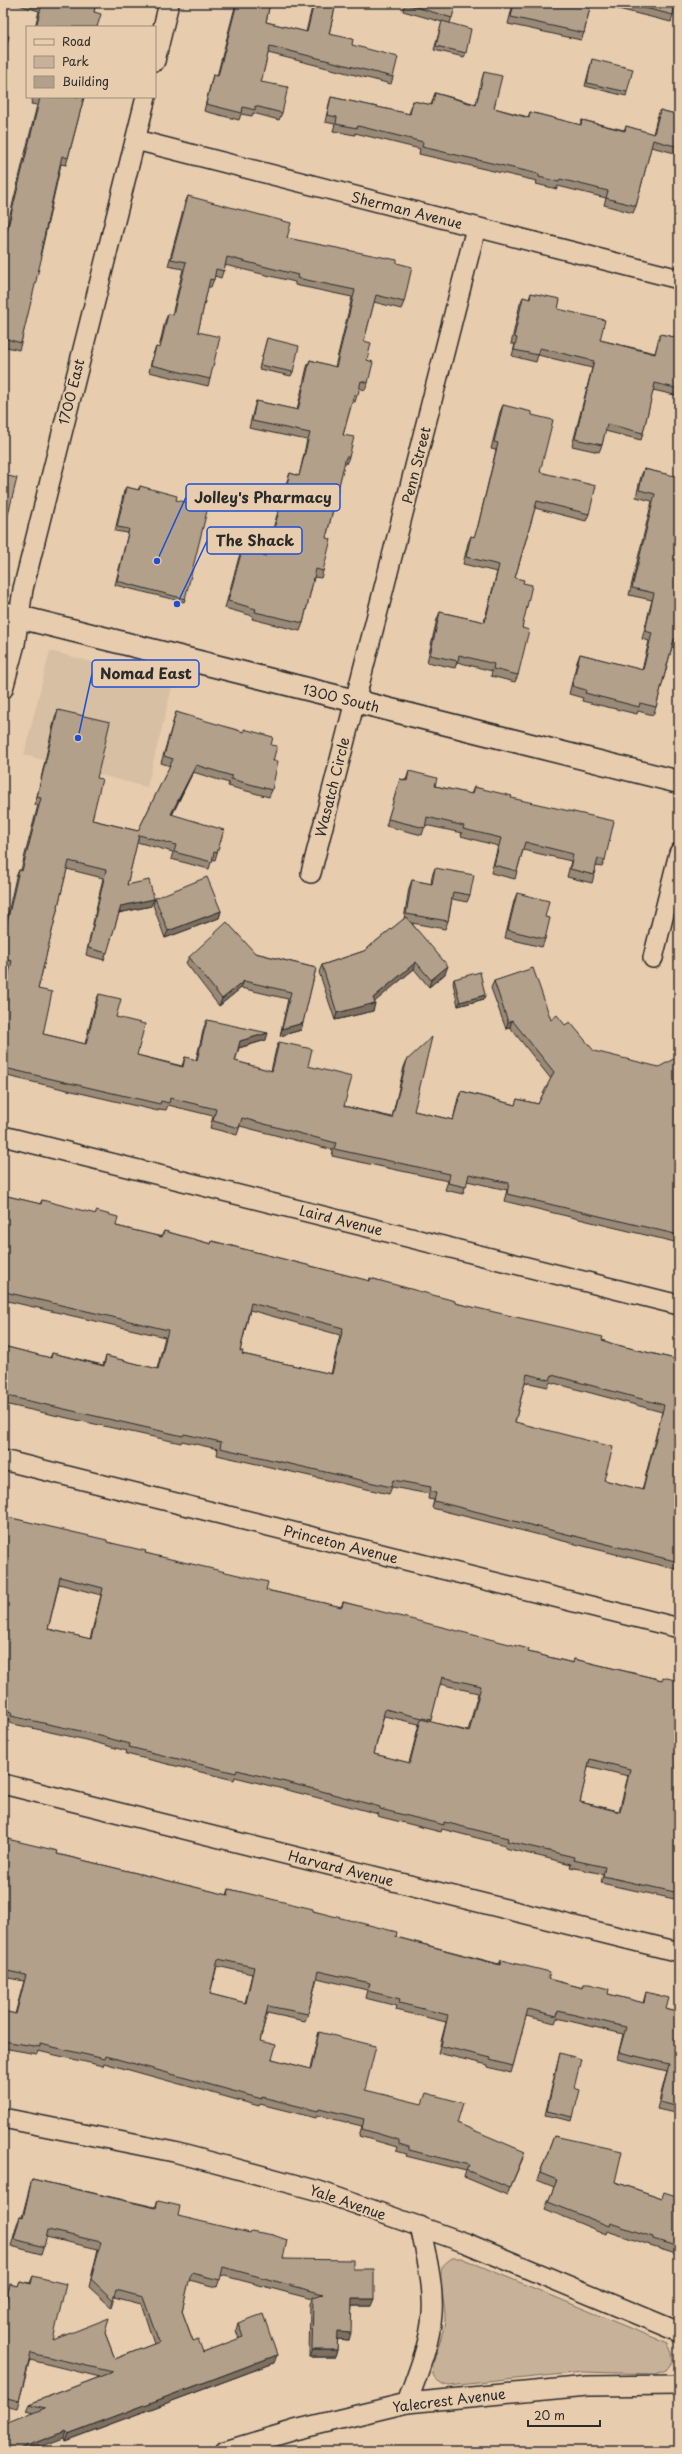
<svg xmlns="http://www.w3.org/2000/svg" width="682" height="2454" font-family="'Playpen Sans',sans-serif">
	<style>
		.built { fill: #d7bfa3 }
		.green { fill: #c8b199; stroke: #7a6e62 }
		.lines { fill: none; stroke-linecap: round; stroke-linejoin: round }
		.shore { stroke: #59524b; stroke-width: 1 }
		.street-casing { stroke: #2b2b2b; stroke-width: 22 }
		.secondary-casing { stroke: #2b2b2b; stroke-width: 25 }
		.street { stroke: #e7ccae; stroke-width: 19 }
		.secondary { stroke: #e7ccae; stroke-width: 22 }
		.wall { fill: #998a77; stroke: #2b2b2b; fill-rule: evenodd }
		.shaded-wall { fill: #7d7061; stroke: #2b2b2b }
		.building { fill: #b2a08a; stroke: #2b2b2b; fill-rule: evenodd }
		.labels { text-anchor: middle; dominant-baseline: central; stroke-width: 4; stroke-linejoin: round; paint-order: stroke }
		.street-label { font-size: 14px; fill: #2b2b2b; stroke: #e7ccae }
		.leader { fill: none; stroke: #1d4ed8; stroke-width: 1.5 }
		.callout-dot { fill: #1d4ed8; stroke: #e7ccae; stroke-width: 1.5 }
		.callout { fill: #e7ccae; stroke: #1d4ed8; stroke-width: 1.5 }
		.callout-label { font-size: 15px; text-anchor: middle; font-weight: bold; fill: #2b2b2b }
	</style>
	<rect width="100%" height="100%" fill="#e7ccae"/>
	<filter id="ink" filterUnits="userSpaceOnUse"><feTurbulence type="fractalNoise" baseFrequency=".025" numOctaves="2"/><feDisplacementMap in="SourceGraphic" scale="8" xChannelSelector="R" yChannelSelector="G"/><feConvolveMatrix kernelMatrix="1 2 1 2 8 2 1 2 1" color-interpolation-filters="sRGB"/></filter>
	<g filter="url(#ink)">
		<polygon class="built" points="50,651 173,683 147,787 24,755"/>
		<path class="green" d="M 452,2258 L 461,2258 L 668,2344 L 672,2353 L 673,2361 L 666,2370 L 656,2374 L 582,2372 L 449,2386 C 443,2384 435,2381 433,2374 C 430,2365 444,2334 445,2321 C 446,2305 439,2286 441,2272 C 441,2265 447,2262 452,2258 Z"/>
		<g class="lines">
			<polyline class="shore" points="243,549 232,542 233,535 252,538 253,547 246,550"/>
			<defs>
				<g id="street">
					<polyline points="155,61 169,3"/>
					<polyline points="136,140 679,279"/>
					<polyline points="3,689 15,644 23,589 146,97"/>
					<polyline points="311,873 476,228"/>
					<polyline points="653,958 679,853"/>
					<polyline points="3,1136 679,1305"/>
					<polyline points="3,1460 679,1628"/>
					<polyline points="3,1784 679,1952"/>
					<polyline points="3,2118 174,2152 319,2191 466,2243 679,2332"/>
					<path d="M 407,2403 C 417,2375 430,2345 432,2314 C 434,2285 426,2255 420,2226"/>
					<polyline points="225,2451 295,2430 407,2403 587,2386 679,2385"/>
				</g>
				<polyline id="secondary" points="3,613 679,782"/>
			</defs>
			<use href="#street" class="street-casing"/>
			<use href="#secondary" class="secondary-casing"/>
			<use href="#street" class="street"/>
			<use href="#secondary" class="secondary"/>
		</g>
		<g class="wall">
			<polygon points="12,3 96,3 94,12 97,27 35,27 39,11"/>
			<polygon points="236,3 270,3 266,22 306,32 313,3 336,3 329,34 352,45 393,77 391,84 268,53 261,82 282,113 279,120 253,113 252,116 241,114 239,120 204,111 211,82 213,75 217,76"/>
			<polygon points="405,3 456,3 450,23 466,53 464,57 434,50 442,22 403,11"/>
			<polygon points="508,3 591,3 584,33 581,40 508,24 513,4"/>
			<polygon points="594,3 675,3 673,15 671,22"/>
			<polygon points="592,59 627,92 626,96 585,86"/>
			<polygon points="484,72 494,108 528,117 530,112 580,125 582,120 624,130 626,126 653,134 657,118 660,110 679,115 679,154 651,147 636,206 633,213 604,205 606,198 558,186 557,189 536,184 537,181 419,154 420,149 355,133 355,135 333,131 335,124 325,122 329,104 331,97 409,114 413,101 431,105 435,93 476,104 482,79"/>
			<polygon points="33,97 84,97 68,158 66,165 61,164 21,343 19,350 3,346 3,238 4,239 37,105 31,104"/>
			<polygon points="188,196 287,238 397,263 404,302 401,309 374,302 364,341 367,360 368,383 365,390 359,388 355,402 352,402 343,435 349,457 346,464 344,464 326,538 323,571 321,578 314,577 303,623 300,631 252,619 253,616 225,608 239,557 242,550 265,556 287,481 290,473 299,476 307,440 249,428 254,408 256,401 297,410 307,367 310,360 335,367 352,297 295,285 295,282 225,265 221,278 215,276 211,287 208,287 198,332 210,379 208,386 149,372 153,354 156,347 159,348 165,321 168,314 172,315 183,269 168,266 185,203"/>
			<polygon points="679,205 679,216 677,215"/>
			<polygon points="531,293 558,309 600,340 655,353 660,334 674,337 676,332 679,333 679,396 653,390 643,433 641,440 605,431 602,445 599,452 572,446 592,368 538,355 536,362 512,356 515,344 511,344 520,304 523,297 529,299"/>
			<polygon points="267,338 293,372 291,376 259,369"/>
			<polygon points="503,405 532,415 540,472 589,514 586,521 535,508 515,578 523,583 522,628 518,675 515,682 491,676 492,671 457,662 455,668 427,662 437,619 440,612 484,622 497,572 463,564 468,543 471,536 474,537 477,530 496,450 491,449 500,412"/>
			<polygon points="644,469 678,477 679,473 679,590 676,603 679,639 676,648 672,647 656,707 653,715 638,711 637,714 582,701 583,698 569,694 577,662 580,654 642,670 649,641 642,639 652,600 629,595 652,501 636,497 641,476"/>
			<polygon points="140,486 176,500 185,599 184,602 115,585 128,533 115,531 124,491 126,487 138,490"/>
			<polygon points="58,710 97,778 92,820 138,831 170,766 161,763 174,719 176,712 271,745 273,761 272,790 269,797 228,786 229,783 193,772 172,815 217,853 215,860 212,859 209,869 171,859 173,852 137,842 127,885 151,906 119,913 104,960 86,955 103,878 67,869 38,989 43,1034 85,1044 96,1001 99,994 116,1017 137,1055 182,1066 185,1057 196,1060 204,1027 207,1020 266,1040 239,1048 235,1061 271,1071 276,1049 279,1042 308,1066 344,1106 392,1117 404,1067 407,1060 414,1111 453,1120 458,1098 461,1091 515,1105 517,1099 538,1104 551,1079 510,1027 506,1029 491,988 494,981 551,1020 675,1187 679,1188 679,1243 504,1201 507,1190 467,1181 463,1194 445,1190 448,1181 332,1156 333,1150 240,1126 237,1135 210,1128 213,1116 168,1105 166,1110 159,1109 158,1111 7,1076 5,1082 3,1082 3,994 9,968 3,967 3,936 16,877 19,870 21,870 38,805 35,805 55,717"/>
			<polygon points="409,771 435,786 471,794 474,787 511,798 605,860 602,867 596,866 594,875 592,883 567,877 571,861 523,850 517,871 515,879 491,873 498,846 461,836 462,833 425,825 422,835 386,826 400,779 406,780"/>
			<polygon points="435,868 470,895 467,902 452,899 448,921 445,929 412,923 445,974 429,987 414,969 374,1001 375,1003 373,1011 335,1020 319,972 322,965 364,951 404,919 409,888 412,880 431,884 432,876"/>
			<polygon points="517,893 545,917 545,939 542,947 505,938 514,901"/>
			<polygon points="155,898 221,911 219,918 165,938 153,905"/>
			<polygon points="255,953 316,968 301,1030 280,1036 288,999 241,988 219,1006 186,963 189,957"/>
			<polygon points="454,979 484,999 458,1006 453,983"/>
			<path d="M 3,1195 L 40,1204 L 42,1200 L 116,1226 L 161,1237 L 164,1231 L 211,1244 L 212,1241 L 369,1281 L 370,1278 L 455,1303 L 602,1340 L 613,1344 L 679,1360 L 679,1570 L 432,1508 L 434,1500 L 428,1499 L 429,1494 L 392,1487 L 389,1494 L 217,1455 L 218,1449 L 182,1441 L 181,1443 L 4,1404 L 5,1399 L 3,1398 L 3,1346 L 50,1358 L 52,1353 L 103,1365 L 106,1356 L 157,1369 L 165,1337 L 3,1300 ZM 250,1310 L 340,1335 L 331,1374 L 242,1354 L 240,1351 ZM 525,1382 L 548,1387 L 550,1382 L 662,1412 L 642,1490 L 604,1480 L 515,1422 Z"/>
			<path d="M 3,1516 L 107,1542 L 145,1553 L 266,1590 L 341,1607 L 343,1602 L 528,1652 L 573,1663 L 574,1659 L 662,1680 L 679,1681 L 679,1900 L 601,1883 L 603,1874 L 570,1867 L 571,1864 L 505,1848 L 505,1845 L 442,1829 L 441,1832 L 377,1816 L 378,1814 L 315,1797 L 235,1777 L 234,1780 L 126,1754 L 127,1751 L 82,1739 L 9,1723 L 9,1719 L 3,1718 ZM 59,1584 L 101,1595 L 90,1639 L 48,1629 ZM 440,1684 L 478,1693 L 468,1731 L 430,1722 ZM 384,1716 L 419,1724 L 409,1763 L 374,1754 ZM 588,1766 L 628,1776 L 619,1811 L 580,1802 Z"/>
			<path d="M 3,1838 L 57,1854 L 227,1895 L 229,1889 L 313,1911 L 396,1937 L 499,1964 L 501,1960 L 548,1979 L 583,1988 L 584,1984 L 608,1994 L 643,2003 L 646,1992 L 666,2009 L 669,2010 L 679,2013 L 679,2114 L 657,2109 L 667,2071 L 617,2059 L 623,2034 L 557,2018 L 555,2023 L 526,2016 L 513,2066 L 511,2073 L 488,2067 L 488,2065 L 438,2053 L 446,2022 L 396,2010 L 397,2006 L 365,1998 L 367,1990 L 317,1978 L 308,2014 L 305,2021 L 267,2013 L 260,2041 L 272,2059 L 310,2069 L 317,2039 L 319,2032 L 365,2090 L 457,2123 L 523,2158 L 507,2195 L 464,2177 L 466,2171 L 406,2156 L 407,2154 L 396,2151 L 397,2147 L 359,2136 L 362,2126 L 317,2115 L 316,2118 L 260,2104 L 259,2106 L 104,2063 L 103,2066 L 38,2051 L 37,2054 L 3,2048 L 3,2011 L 15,2014 L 24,1981 L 3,1977 ZM 217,1966 L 252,1974 L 245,2003 L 210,1994 Z"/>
			<polygon points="560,2053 574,2088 573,2117 572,2121 545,2115"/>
			<polygon points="554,2136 615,2182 662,2198 679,2197 679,2255 650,2246 650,2245 607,2231 606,2234 545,2209 554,2187 537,2180"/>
			<polygon points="32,2179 155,2207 158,2201 178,2216 283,2259 353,2269 371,2306 352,2306 349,2340 337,2339 337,2350 335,2357 309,2357 310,2304 312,2299 221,2275 217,2287 189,2280 182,2311 193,2341 203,2352 239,2339 236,2330 238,2323 274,2363 65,2441 64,2438 33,2413 26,2411 29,2404 100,2377 30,2360 19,2401 17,2408 3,2405 3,2325 5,2318 3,2317 3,2311 8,2291 10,2284 18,2286 20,2281 30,2283 33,2276 53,2340 105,2333 115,2359 154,2344 141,2304 114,2297 111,2307 89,2287 98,2249 46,2237 41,2254 11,2246 17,2224 20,2217 22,2217 30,2186"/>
		</g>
		<g class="shaded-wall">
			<polygon points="196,765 193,772 169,821 171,814"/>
			<polygon points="154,899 151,906 118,913 121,906"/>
			<polygon points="221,911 219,918 165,938 168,931"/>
			<polygon points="416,962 414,969 371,1005 375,1003 373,1011 335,1020 337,1013 373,998"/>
			<polygon points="448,966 445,974 429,987 431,980"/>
			<polygon points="244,981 241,988 219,1006 222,999"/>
			<polygon points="485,995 484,999 458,1006 460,1002"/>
			<polygon points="512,1020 510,1027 506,1029 508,1022"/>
			<polygon points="303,1023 301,1030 280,1036 282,1029"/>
			<polygon points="268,1033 266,1040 238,1048 240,1041"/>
			<polygon points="352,2299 374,2299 371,2306 349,2306"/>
			<polygon points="338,2332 351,2333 349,2340 335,2339"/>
			<polygon points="312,2350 337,2350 335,2357 309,2357"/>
			<polygon points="277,2355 274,2363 65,2441 68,2434"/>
			<polygon points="66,2431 64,2438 28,2451 19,2451 21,2448"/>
		</g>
		<g class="building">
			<polygon points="39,3 96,3 94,12 101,14 97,27 36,27 42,4"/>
			<polygon points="237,3 270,3 266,22 307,32 314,3 336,3 329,34 353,39 352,45 398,57 393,77 270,46 261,82 288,87 282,113 255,106 255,110 243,107 242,113 206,104 213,75 218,76"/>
			<polygon points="406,3 456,3 452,18 406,4"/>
			<polygon points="514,3 591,3 584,33 511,17"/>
			<polygon points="625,3 675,3 673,15"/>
			<polygon points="442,21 471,29 466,53 436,46"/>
			<polygon points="3,35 9,36 3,61"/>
			<polygon points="592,59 633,69 627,92 587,83"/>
			<polygon points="484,72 502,76 494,108 529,118 530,112 581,125 582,120 625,131 626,126 654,134 660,110 679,115 679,147 653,140 636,206 606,198 608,191 560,179 559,182 539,177 539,174 422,147 423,142 358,126 357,128 336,124 337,117 327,115 331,97 410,114 413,101 432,105 435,93 476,105"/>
			<polygon points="36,97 84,97 68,158 62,156 40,255 42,256 21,343 3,338 3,238 5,239 40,98"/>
			<polygon points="188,196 291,223 287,238 397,260 397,263 412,267 404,302 376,295 364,341 371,343 367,360 373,362 368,383 361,381 358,395 354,395 343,435 354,437 349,457 346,457 326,538 331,539 323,571 316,569 303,623 255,612 256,609 228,601 242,550 266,556 290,473 299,476 310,433 252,421 256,401 298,410 310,360 336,367 355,290 297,278 298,275 227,257 224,271 216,269 214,280 210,279 198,332 220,337 210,379 151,365 156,347 160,348 168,314 173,315 186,262 171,259"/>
			<polygon points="531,293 560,299 558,309 605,320 600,340 655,354 660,334 674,337 676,332 679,333 679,389 655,383 643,433 607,424 602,445 575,439 594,361 540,348 538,355 514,350 517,338 514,337 523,297 530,299"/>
			<polygon points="267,338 299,346 293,372 260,365"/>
			<polygon points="503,405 532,412 532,415 553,420 540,472 596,486 589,514 537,501 515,578 524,580 523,583 532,585 522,628 529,630 518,675 493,669 494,664 459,655 458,661 430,655 440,612 485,622 499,565 466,557 471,536 474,537 478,526 498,443 494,442"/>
			<polygon points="644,469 679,477 679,476 679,590 676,603 679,604 679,640 674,639 656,707 640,703 639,707 585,693 586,690 572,686 580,654 643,670 652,633 645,631 654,593 632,588 655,494 639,490"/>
			<polygon points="3,475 17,478 3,535"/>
			<polygon points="140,486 177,496 176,500 208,507 185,599 117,581 129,529 117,527 126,487 139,490"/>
			<polygon points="58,710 110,722 97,778 102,779 92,820 138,831 173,759 164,756 176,712 244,732 244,729 273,737 271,745 277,746 273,761 278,761 272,790 231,779 232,776 196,765 171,814 224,830 217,853 214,852 212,862 174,852 176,845 139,835 127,885 149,880 154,899 121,906 107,953 88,948 106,870 69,861 38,989 52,992 43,1034 86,1044 99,994 121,999 116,1017 145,1024 137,1055 183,1067 185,1057 197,1060 207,1020 268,1033 240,1041 235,1061 272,1071 279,1042 312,1049 308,1066 352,1077 344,1106 392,1118 407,1060 432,1037 414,1111 453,1120 461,1091 515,1105 517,1099 538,1104 554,1072 512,1020 508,1022 494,981 533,968 551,1020 557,1015 565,1025 570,1022 594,1051 659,1067 679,1056 679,1172 675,1187 679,1188 679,1235 507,1194 509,1183 469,1174 466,1187 448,1183 450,1174 334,1149 336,1143 242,1118 239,1128 213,1121 216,1109 170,1098 169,1103 161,1101 160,1104 9,1069 7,1075 3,1074 3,997 12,961 3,959 3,940 19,870 22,871 41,798 37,797"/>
			<polygon points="409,771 437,778 435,786 472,794 474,787 512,796 511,798 614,821 605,860 598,858 594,875 570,869 573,854 525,842 517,871 494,865 501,838 463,829 464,826 427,817 425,828 388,819 400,779 407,781"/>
			<polygon points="435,868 474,875 470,895 453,892 448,921 406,914 412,880 432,884"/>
			<polygon points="207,877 221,911 168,931 155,898"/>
			<polygon points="517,893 549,901 545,917 550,918 545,939 508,930"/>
			<polygon points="406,917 448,966 431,980 416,962 373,998 375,1003 337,1013 322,965 364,951"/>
			<polygon points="227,922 255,953 316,968 303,1023 282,1029 291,992 244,981 222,999 189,957"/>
			<polygon points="480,972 485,995 460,1002 454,979"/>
			<path d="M 3,1195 L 41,1204 L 42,1200 L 96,1214 L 96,1211 L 118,1217 L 116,1226 L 162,1237 L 164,1231 L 211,1244 L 212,1241 L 370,1281 L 370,1278 L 455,1301 L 455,1303 L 603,1337 L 602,1340 L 613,1344 L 679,1360 L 679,1562 L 434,1501 L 436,1493 L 430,1492 L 431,1487 L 393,1480 L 391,1487 L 220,1448 L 221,1442 L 184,1434 L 183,1436 L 7,1396 L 8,1392 L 3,1391 L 3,1346 L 51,1358 L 52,1353 L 104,1366 L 106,1356 L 158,1369 L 168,1330 L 5,1292 L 3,1301 ZM 251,1303 L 343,1328 L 332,1374 L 242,1354 L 243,1351 L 240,1351 ZM 527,1374 L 550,1380 L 552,1375 L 664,1405 L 643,1490 L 604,1480 L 613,1447 L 515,1422 Z"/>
			<path d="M 3,1516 L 107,1540 L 107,1542 L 146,1551 L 145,1553 L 268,1582 L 266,1590 L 342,1607 L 343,1602 L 529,1649 L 528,1652 L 573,1663 L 574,1659 L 662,1680 L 663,1677 L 679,1681 L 679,1893 L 603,1876 L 605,1867 L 573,1860 L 574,1857 L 507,1841 L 508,1838 L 444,1822 L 444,1825 L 380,1809 L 380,1807 L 318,1790 L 237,1770 L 236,1773 L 129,1747 L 130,1744 L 85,1732 L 11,1716 L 12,1712 L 3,1710 ZM 60,1577 L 103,1588 L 91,1639 L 48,1629 ZM 442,1677 L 481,1686 L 469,1732 L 421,1719 L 410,1763 L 374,1754 L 385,1709 L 431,1720 ZM 590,1759 L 630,1769 L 620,1812 L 580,1802 Z"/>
			<path d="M 3,1838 L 58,1851 L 57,1854 L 228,1895 L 229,1889 L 313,1909 L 313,1911 L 397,1932 L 396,1937 L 500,1965 L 501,1960 L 550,1972 L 548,1979 L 583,1988 L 584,1984 L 589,1984 L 609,1989 L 608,1994 L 644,2003 L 646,1992 L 669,1998 L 666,2009 L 669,2010 L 679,2013 L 679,2107 L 660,2102 L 669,2064 L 619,2052 L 626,2027 L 558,2011 L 557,2016 L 528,2009 L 513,2066 L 490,2060 L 491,2058 L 441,2046 L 448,2015 L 399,2003 L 400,1999 L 368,1991 L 370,1983 L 318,1971 L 308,2014 L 268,2006 L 260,2041 L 276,2045 L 272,2059 L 311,2069 L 319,2032 L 376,2046 L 365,2090 L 422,2104 L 426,2093 L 463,2103 L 457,2123 L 525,2152 L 510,2188 L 466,2170 L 469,2165 L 409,2150 L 409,2147 L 399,2144 L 399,2140 L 362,2129 L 364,2119 L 319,2108 L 318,2111 L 262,2097 L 262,2099 L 106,2056 L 105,2059 L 40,2044 L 40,2047 L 3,2041 L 3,2011 L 16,2014 L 26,1975 L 3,1970 ZM 218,1959 L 254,1967 L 246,2003 L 210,1994 Z"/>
			<polygon points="560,2053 581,2059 574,2088 580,2090 573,2117 547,2111"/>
			<polygon points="554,2136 622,2151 615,2182 662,2198 664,2192 679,2197 679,2247 653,2239 653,2237 610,2223 609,2226 548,2202 557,2180 540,2173"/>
			<polygon points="32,2179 156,2208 158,2201 180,2206 178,2216 250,2233 251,2231 273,2235 287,2240 283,2259 353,2260 353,2269 374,2269 374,2299 352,2299 351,2333 338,2332 337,2350 312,2350 313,2297 323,2294 223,2267 220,2280 191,2273 182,2311 193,2341 198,2339 203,2352 243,2337 238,2323 263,2314 277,2355 68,2434 66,2431 21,2448 22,2451 3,2451 3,2425 45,2408 29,2404 113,2372 31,2353 19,2401 3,2397 3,2328 7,2311 4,2310 10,2284 18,2286 20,2281 31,2284 33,2276 66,2284 53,2340 109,2318 105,2333 115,2359 159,2342 143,2297 116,2290 113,2300 91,2279 101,2242 48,2230 44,2247 14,2239 20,2217 23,2218"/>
		</g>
	</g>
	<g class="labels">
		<g class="street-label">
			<text transform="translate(407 210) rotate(14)">Sherman Avenue</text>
			<text transform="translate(71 392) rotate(-76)">1700 East</text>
			<text transform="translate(416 465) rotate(-76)">Penn Street</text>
			<text transform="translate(341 698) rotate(14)">1300 South</text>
			<text transform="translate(332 787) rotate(-76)">Wasatch Circle</text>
			<text transform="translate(341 1220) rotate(14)">Laird Avenue</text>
			<text transform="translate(341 1544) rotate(14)">Princeton Avenue</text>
			<text transform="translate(341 1868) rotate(14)">Harvard Avenue</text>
			<text transform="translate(348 2202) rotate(19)">Yale Avenue</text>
			<text transform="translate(449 2400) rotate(-7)">Yalecrest Avenue</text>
		</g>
	</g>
	<path class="leader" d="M157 561L186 497M177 604L207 541M78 738L92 674"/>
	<g class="callout-dot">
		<circle cx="157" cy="561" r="4"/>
		<circle cx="177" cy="604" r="4"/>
		<circle cx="78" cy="738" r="4"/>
	</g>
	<g class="callout">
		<rect x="186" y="484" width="154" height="27" rx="4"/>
		<rect x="207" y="527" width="95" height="27" rx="4"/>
		<rect x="92" y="660" width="107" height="27" rx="4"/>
	</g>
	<g class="callout-label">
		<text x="263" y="503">Jolley's Pharmacy</text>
		<text x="255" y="546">The Shack</text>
		<text x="146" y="679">Nomad East</text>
	</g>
	<rect width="682" height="2454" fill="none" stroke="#e7ccae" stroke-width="16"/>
	<rect x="8" y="8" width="666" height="2438" fill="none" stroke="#2b2b2b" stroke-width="1.5" filter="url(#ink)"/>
	<rect x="26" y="26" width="130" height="72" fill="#e7ccae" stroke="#9c8c7a"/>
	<rect x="34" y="39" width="20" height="6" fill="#e7ccae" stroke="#9c8c7a"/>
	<text x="62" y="46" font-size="12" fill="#2b2b2b">Road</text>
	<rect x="34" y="56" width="20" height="12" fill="#c8b199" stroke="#9c8c7a"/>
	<text x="62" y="66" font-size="12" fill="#2b2b2b">Park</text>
	<rect x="34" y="76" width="20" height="12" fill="#b2a08a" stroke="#9c8c7a"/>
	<text x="62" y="86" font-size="12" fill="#2b2b2b">Building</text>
	<path d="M528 2420v6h72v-6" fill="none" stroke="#2b2b2b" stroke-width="2"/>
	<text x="534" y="2420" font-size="12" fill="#2b2b2b" stroke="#e7ccae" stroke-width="3" paint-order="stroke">20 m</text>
</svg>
